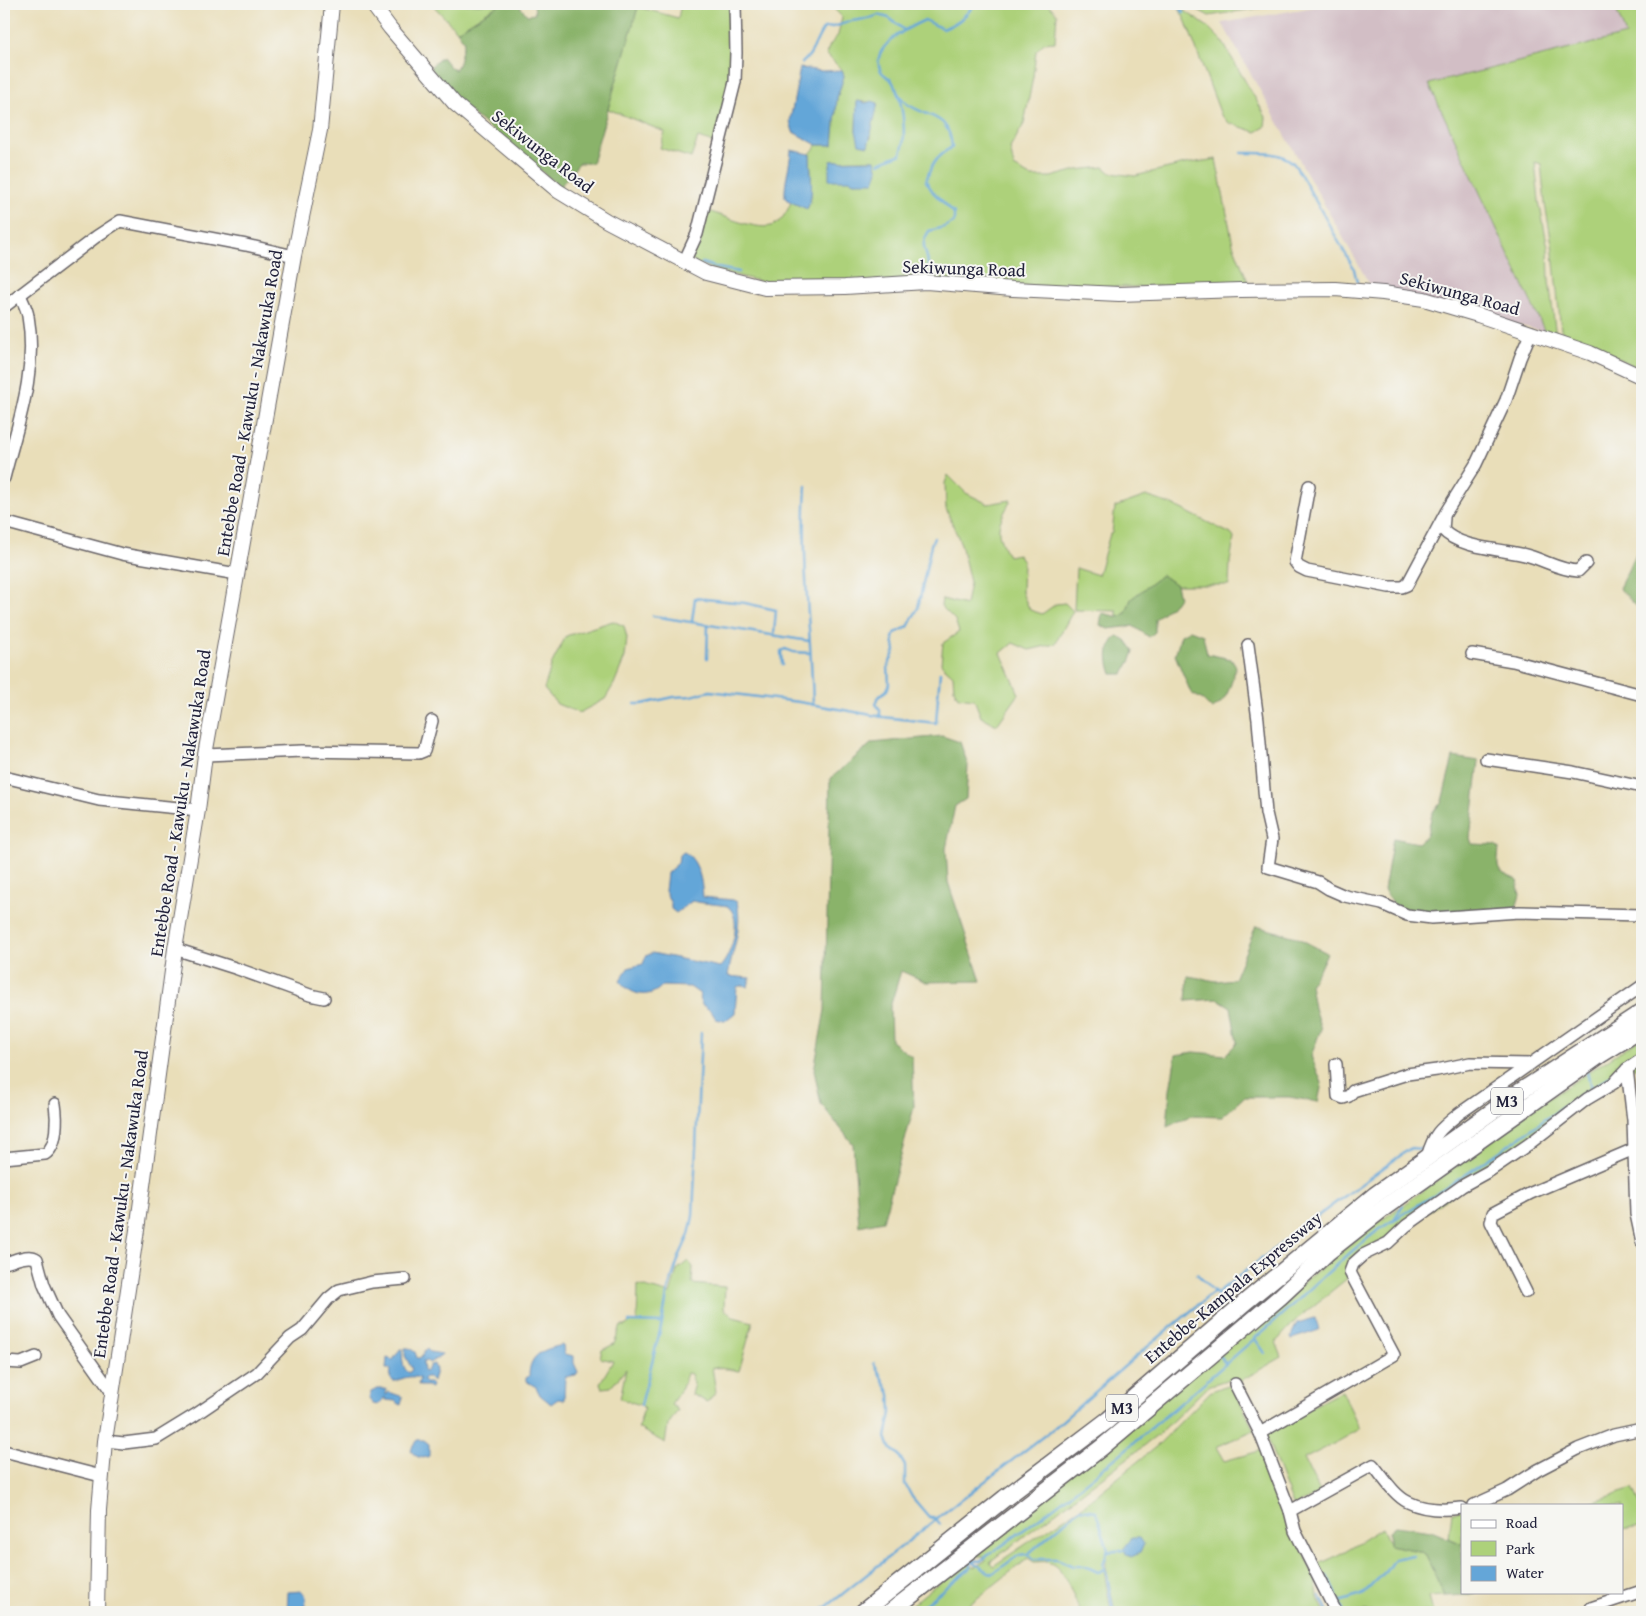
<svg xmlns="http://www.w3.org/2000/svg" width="1646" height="1616" font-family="'Gentium Book Plus',serif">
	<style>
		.industrial { fill: #d2bec5 }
		.green { fill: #add17a; stroke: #687a5a; fill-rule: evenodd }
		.forest { fill: #8ab36a; stroke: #566a52 }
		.water { fill: #64a6d8; stroke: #43648a }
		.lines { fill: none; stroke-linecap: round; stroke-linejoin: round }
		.stream { stroke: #64a6d8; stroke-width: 2.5 }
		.minor-casing { stroke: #686467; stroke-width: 14 }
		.major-casing { stroke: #686467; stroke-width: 16 }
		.highway-casing { stroke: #686467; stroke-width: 19 }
		.minor { stroke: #fff; stroke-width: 11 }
		.major { stroke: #fff; stroke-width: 14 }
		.highway { stroke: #fff; stroke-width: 16 }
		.labels { text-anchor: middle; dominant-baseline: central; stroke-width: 4; stroke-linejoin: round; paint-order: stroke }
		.shield { fill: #f6f6f2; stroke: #626272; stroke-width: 1 }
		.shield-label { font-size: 16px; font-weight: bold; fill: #22223b }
		.street-label { font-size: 18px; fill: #22223b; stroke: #f6f6f2 }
	</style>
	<rect width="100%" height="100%" fill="#f6f6f2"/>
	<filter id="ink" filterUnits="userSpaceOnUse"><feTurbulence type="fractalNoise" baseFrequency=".02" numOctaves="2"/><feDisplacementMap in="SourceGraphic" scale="10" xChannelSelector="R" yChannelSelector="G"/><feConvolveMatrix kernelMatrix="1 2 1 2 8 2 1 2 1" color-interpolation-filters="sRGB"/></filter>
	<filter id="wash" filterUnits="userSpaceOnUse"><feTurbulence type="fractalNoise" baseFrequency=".0096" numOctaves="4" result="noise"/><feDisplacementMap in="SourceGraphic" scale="20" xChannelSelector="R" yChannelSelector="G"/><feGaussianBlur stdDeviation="1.12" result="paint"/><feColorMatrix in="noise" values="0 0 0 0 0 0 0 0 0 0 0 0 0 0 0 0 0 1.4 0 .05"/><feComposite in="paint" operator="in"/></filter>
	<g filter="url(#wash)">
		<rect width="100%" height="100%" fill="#e9deb9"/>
		<polygon class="industrial" points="1331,4 1614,4 1626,35 1429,84 1545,332 1371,287 1222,23"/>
		<g class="green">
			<polygon points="432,4 500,4 457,31"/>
			<polygon points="681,4 723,4 729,6 732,75 717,144 698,138 691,158 660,148 665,132 608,109 638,7 678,18"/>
			<path d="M 829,4 L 1048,4 L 1057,14 L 1055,42 L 1044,43 L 1036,51 L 1033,77 L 1024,124 L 1010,148 L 1014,167 L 1032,177 L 1051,177 L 1077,170 L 1104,167 L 1111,173 L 1135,176 L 1185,164 L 1216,159 L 1233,244 L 1248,282 L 1135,287 L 772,284 L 717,271 L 689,260 L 708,211 C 724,216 759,232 774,225 C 782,221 788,210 791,202 L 807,209 C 815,197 810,168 810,154 L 817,145 L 833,145 L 837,98 L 844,76 L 842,70 L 826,54 L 830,45 L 838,35 L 842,17 ZM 857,101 L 878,103 L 872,125 L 871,139 L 856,131 ZM 852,160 L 875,160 L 866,181 L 854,182 L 850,180 L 831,161 Z"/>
			<polygon points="1187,4 1267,4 1266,7 1209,16"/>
			<path d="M 1614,4 L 1642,4 L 1642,370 C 1632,365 1621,359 1610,354 C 1596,347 1568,346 1561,330 L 1552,244 L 1545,204 L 1541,164 L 1535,162 L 1539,201 L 1548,248 L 1549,281 L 1556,336 L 1545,332 L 1429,84 L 1626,35 Z"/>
			<polygon points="1178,6 1208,27 1222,41 1266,117 1265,127 1256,132 1229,123 1221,115 1186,22"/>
			<path d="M 948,475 L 966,493 L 988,504 L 1011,500 C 997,526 994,529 1008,556 L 1018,554 L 1023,561 L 1022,593 L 1030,610 L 1042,614 L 1056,604 L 1065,603 L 1073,611 L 1055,644 L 1029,650 L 1013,643 L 1001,653 L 1019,694 L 997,725 L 981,717 L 974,699 L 958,697 L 954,689 L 953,675 L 941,664 L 943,643 L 959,632 L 955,620 L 941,606 L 942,599 L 966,605 L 970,582 L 961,544 L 946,509 L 945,483 Z"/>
			<polygon points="1146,496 1173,505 1231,534 1234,538 1230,562 1229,585 1176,585 1162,575 1131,599 1126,613 1119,617 1117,617 1117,611 1074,610 1076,568 1098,575 1110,534 1112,533 1115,507"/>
			<polygon points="613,621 624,626 627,638 625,657 614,684 605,699 579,713 557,704 544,689 552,663 566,636"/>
			<path d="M 1642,1037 L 1642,1065 L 1609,1077 L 1514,1153 L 1398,1232 L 1360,1253 L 1349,1277 L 1297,1319 L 1276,1342 L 1282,1357 L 1235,1384 L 1229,1379 L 1208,1386 L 1157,1436 L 990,1562 L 993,1566 L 1083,1506 L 1158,1445 L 1210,1392 L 1227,1385 L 1234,1389 L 1254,1430 L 1216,1447 L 1224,1461 L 1263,1450 L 1316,1581 L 1318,1598 L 1325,1612 L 1205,1612 L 1199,1608 L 1202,1612 L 1115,1612 L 1106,1567 L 1106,1559 L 1103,1565 L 1111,1612 L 1080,1612 C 1074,1598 1064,1564 1046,1562 C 1043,1561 1038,1562 1034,1562 L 1028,1558 L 960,1612 L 903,1612 L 966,1560 L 968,1564 L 974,1568 L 986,1560 L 983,1556 L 971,1556 L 1362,1234 L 1435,1182 L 1528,1112 Z"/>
			<polygon points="688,1261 693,1267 692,1284 725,1287 724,1309 733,1317 753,1322 739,1371 712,1367 716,1392 707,1402 691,1394 694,1384 691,1374 687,1373 682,1388 671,1404 678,1410 668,1425 665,1443 638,1428 644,1408 641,1405 620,1399 626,1369 611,1387 602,1388 600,1383 613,1361 600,1358 602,1350 614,1344 621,1326 626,1326 629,1322 637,1322 638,1285 670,1294 677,1270"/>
			<polygon points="1342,1391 1360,1429 1339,1441 1304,1459 1320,1492 1294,1507 1264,1431"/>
			<polygon points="1633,1489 1640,1504 1642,1504 1642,1527 1622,1530 1622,1505 1581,1505"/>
			<polygon points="1462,1510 1462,1544 1449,1538 1452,1512"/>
			<path d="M 1382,1528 L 1390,1545 L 1419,1551 L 1425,1554 L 1445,1596 L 1429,1597 L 1433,1612 L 1337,1612 L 1315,1565 C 1340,1557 1359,1541 1382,1528 Z"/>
		</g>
		<g class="forest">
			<polygon points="500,4 518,4 527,15 535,14 534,4 639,4 592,163 579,163 560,187 456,100 430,67 442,57 450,67 455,70 459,63 464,41 457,31"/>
			<polygon points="1642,542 1642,644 1641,611 1619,588"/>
			<polygon points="1162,575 1176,585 1179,597 1175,603 1155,619 1155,632 1149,637 1133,626 1108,629 1100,625 1102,613 1119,617 1126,613 1131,599"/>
			<path d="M 1190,630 L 1203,635 L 1207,654 L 1231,659 L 1236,667 C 1231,683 1228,702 1212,709 L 1203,700 L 1191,693 L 1175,655 L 1181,635 Z"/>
			<path d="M 1117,636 L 1126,640 L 1134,651 L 1131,660 L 1123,674 L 1112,674 C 1107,660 1106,647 1117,636 Z"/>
			<polygon points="942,736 960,742 968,765 966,799 955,806 946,849 948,882 981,981 926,982 901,971 890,1007 891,1041 912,1057 914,1107 883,1221 859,1226 853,1144 821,1104 814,1070 825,1010 830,779 872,743"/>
			<path d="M 1453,757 L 1479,761 L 1470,838 L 1472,844 L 1495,845 L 1499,848 C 1497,872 1495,870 1517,880 L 1520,895 L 1516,908 C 1492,910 1413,919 1396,906 C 1391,903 1388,895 1384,890 L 1393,838 L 1418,843 L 1427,835 L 1432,814 L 1442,801 Z"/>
			<polygon points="1256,926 1296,937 1327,953 1320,968 1310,984 1314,1008 1321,1029 1311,1056 1322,1083 1318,1102 1289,1097 1244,1097 1222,1117 1190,1116 1167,1127 1170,1090 1176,1055 1194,1052 1225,1055 1237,1043 1231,1007 1218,999 1186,1001 1188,976 1216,981 1234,979"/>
			<polygon points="1395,1526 1431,1531 1462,1544 1462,1592 1476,1592 1471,1595 1445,1596 1425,1554 1419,1551 1389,1545 1389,1531"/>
		</g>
		<g class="water">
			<polygon points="800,68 822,71 842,70 844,76 837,98 833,145 817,145 793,132 790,121"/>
			<polygon points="857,101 866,103 872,101 878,103 868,146 859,144 856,131"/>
			<path d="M 791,150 L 810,154 C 810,169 815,196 807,209 L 791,202 L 785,198 C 784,182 790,166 791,150 Z"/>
			<polygon points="875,160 878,171 874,182 854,182 849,180 829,180 829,171 831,161"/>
			<path d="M 684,852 C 699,860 702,882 703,897 L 733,900 L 737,902 C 743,928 732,951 728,976 L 750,978 L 748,987 L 743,985 L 737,987 L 735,1013 L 725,1021 L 716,1019 L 711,1011 L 701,1004 L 700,994 L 690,987 L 662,986 C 649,1000 630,995 620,981 L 628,968 L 643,964 L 646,956 L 652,953 L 720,967 C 731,956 744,917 727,906 C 724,905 699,903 692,901 L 676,913 L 671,909 L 671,904 L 665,891 L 667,873 L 678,863 L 679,855 Z"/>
			<polygon points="1315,1318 1319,1330 1292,1339 1291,1336 1297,1323"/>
			<path d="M 563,1345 L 564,1354 L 574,1356 L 574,1363 L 578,1372 L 576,1375 L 565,1377 L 564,1400 L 558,1399 L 551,1404 L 540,1395 L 536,1387 L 526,1381 L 526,1378 L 529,1376 C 529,1354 544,1349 563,1345 Z"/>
			<path d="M 405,1348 L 409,1348 L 415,1352 L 417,1358 L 421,1358 L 424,1351 L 427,1349 L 430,1352 L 442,1354 L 441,1356 L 429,1363 L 427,1361 L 423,1362 L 424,1371 L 427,1371 L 430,1365 L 434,1364 L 436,1370 L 433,1382 L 429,1377 L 425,1377 L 423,1379 L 425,1383 L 430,1383 L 432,1385 L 431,1388 L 427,1386 L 419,1386 L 418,1383 L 420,1379 C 415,1375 403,1377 398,1381 L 393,1381 L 390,1378 L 391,1369 L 386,1369 L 387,1358 L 393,1360 L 400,1349 L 402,1349 C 403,1358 401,1367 409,1373 L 412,1369 L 405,1356 Z"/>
			<polygon points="377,1389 386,1389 386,1395 389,1392 403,1397 401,1405 395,1401 385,1400 385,1397 378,1405 373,1404 369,1399 371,1392"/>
			<path d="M 417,1440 L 424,1440 L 429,1444 L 429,1456 C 423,1460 415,1457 411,1451 L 413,1445 Z"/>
			<polygon points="1132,1538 1140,1538 1144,1544 1140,1553 1131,1557 1126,1554 1124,1548"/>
			<polygon points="302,1591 306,1597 305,1612 287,1612 288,1592"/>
		</g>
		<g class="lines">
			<g class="stream">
				<polyline points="1177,4 1184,13"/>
				<path d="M 802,63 C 814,54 815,40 824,28 C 834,28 842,24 851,21 C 861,19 869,20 878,15 L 889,18 L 904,30"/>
				<path d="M 897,92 C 900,96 903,101 907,104 C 930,119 949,113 952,147 C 935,157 932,163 926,181 L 933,192 L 954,213 L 954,222 L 944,227 L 929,231 C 918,249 928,249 928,265 C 927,269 926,274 925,277"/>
				<path d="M 1242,153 C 1257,153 1280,151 1292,162 C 1296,165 1298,171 1301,175 L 1354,269 L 1357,282"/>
				<path d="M 879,163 L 901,154 C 907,136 903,97 892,81 C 889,77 883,75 881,71 C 868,47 909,27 925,20 L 943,29 C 956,24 967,16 974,4"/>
				<polyline points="702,263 718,268 739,272"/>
				<path d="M 806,486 C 801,559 811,632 813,705"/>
				<polyline points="653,616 809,641"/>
				<polyline points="692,621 695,598 745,603 776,610 774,634"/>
				<polyline points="707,658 708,624"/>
				<polyline points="782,665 781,651 785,649 793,652 810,653"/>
				<polyline points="635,704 642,704 674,697 691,696 710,691 799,702 883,717 936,723 940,672"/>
				<polyline points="880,717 880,710 876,704 877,698 887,690 889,685 888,666 895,651 893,638 895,633 908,627 918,608 931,545 934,538"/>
				<polyline points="1587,1072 1591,1088"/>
				<polyline points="1393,1221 1403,1205"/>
				<polyline points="1197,1274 1225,1303"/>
				<polyline points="1217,1293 1304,1226 1390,1163 1411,1148 1420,1149"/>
				<polyline points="629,1322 662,1323"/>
				<polyline points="1255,1339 1265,1353"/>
				<polyline points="1219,1356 1226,1364"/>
				<polyline points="874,1363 890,1394 891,1413 886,1437 890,1448 898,1454 905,1466 905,1484 912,1497 929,1517 936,1519 940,1524"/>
				<polyline points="641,1405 662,1323 668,1290 679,1257 689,1235 693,1216 701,1033"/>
				<polyline points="1107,1552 1124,1550"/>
				<polyline points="1028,1554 1080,1509 1096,1511 1108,1550 1103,1565 1107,1576 1113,1612"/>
				<path d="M 970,1560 L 980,1561 C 1076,1495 1165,1417 1253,1340 C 1292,1307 1328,1270 1368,1238 C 1394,1217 1425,1202 1453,1183 C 1509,1147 1560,1106 1617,1072"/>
				<polyline points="971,1561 992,1574 1019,1555 1028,1554 1033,1559 1057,1559 1073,1566 1085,1566 1098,1572 1105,1570"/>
				<polyline points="1327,1576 1344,1612"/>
				<polyline points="1320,1596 1328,1612"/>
				<polyline points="1339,1602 1362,1595 1386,1571 1394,1559 1413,1555"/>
				<polyline points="820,1612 936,1519 1054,1428 1133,1359 1215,1291"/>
				<polyline points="915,1612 970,1568 970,1560"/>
				<polyline points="1159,1612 1195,1605 1204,1612"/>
			</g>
		</g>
	</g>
	<g filter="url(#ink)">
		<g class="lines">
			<defs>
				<g id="minor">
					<polyline points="684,262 697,234 735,82 736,53 735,4"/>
					<polyline points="4,307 97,236 120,221 246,245 294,256"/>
					<path d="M 4,478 C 17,426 38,371 28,316 C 27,309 23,302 20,295"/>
					<polyline points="1309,486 1295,562 1299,567 1307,571 1389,587 1402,587 1407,585 1446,512 1476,464 1506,400 1520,358 1531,332"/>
					<path d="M 1444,518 L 1443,530 C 1459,549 1506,549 1529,556 C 1546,561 1560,570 1578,571 L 1586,563"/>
					<polyline points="4,522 122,554 237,574"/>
					<polyline points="1248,645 1258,720 1266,813 1272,839 1268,867 1318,882 1329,889 1345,896 1382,904 1407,915 1432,918 1519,912 1642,915"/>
					<polyline points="1472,654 1513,661 1642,695"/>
					<polyline points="205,755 303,751 419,753 424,751 432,721"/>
					<polyline points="1486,759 1573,772 1642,787"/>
					<polyline points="4,777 99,800 198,810"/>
					<polyline points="175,949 235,968 310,995 324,998"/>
					<polyline points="1336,1064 1338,1096 1343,1098 1349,1096 1353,1091 1407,1074 1437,1070 1470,1063 1530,1064"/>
					<polyline points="1627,1069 1633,1120 1636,1214 1642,1242"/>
					<path d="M 1427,1157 C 1434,1133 1440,1129 1460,1113 L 1642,986"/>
					<path d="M 4,1158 L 45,1154 C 58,1146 57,1117 55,1104"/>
					<path d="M 4,1263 C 14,1261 28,1253 37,1259 L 44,1285 L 58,1316 L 111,1391"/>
					<polyline points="1526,1292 1491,1222 1493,1213 1531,1193 1634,1149"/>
					<polyline points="4,1362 21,1363 36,1357"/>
					<polyline points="1235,1384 1260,1433 1290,1511 1295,1531 1336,1612"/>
					<polyline points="1260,1433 1394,1355 1352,1276 1350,1272 1353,1264 1363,1255 1388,1243 1406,1226 1462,1186 1491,1170 1529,1144 1587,1099 1614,1083 1627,1069 1642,1059"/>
					<polyline points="105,1441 124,1443 156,1439 195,1415 257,1373 290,1338 302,1330 328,1299 339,1290 372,1282 405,1279"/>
					<polyline points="4,1451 101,1476"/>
					<polyline points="1474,1505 1507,1490 1538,1470 1578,1449 1614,1435 1642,1429"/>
					<path d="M 1290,1511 L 1373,1465 C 1383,1477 1394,1495 1408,1502 C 1424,1510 1445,1510 1462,1508"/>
					<polyline points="1592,1612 1591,1608 1642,1591"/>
				</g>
				<g id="major">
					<polyline points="372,4 390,28 455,104 558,191 607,221 706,273 765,288 845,287 926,282 1013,289 1119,294 1240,290 1335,289 1383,293 1424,299 1478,315 1590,353 1642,377"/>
					<polyline points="97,1612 99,1510 105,1441 137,1230 175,949 198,810 205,755 294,256 320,130 332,4"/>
				</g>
				<g id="highway">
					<polyline points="863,1612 1005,1498 1108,1420 1244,1303 1375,1195 1518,1093 1642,1012"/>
					<polyline points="890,1612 1101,1448 1280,1297 1328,1252 1385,1207 1600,1055 1642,1029"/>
				</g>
			</defs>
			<use href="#minor" class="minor-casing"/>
			<use href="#major" class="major-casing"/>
			<use href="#highway" class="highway-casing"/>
			<use href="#minor" class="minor"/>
			<use href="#major" class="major"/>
			<use href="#highway" class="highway"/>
		</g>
	</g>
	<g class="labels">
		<g class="shield">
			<rect x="1491" y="1087.5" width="32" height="27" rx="4"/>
			<rect x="1106" y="1394.5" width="32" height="27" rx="4"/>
		</g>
		<g class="shield-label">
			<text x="1507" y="1101">M3</text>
			<text x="1122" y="1408">M3</text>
		</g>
		<g class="street-label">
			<text transform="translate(543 151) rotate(38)">Sekiwunga Road</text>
			<text transform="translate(964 268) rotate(2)">Sekiwunga Road</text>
			<text transform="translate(1460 293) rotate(15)">Sekiwunga Road</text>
			<text transform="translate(249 403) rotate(-80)">Entebbe Road - Kawuku - Nakawuka Road</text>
			<text transform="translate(180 803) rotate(-81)">Entebbe Road - Kawuku - Nakawuka Road</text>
			<text transform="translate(120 1204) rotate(-82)">Entebbe Road - Kawuku - Nakawuka Road</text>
			<text transform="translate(1233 1287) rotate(-40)">Entebbe-Kampala Expressway</text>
		</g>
	</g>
	<rect width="1646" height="1616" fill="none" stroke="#f6f6f2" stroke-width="20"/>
	<rect x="1461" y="1504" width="162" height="90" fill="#f6f6f2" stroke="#a1a1a9"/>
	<rect x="1471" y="1520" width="25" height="8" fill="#ffffff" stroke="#a1a1a9"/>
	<text x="1506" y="1528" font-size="15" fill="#22223b">Road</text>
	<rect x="1471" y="1541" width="25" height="15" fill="#add17a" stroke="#a1a1a9"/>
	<text x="1506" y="1554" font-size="15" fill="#22223b">Park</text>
	<rect x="1471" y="1566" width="25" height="15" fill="#64a6d8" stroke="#a1a1a9"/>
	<text x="1506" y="1578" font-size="15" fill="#22223b">Water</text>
</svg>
